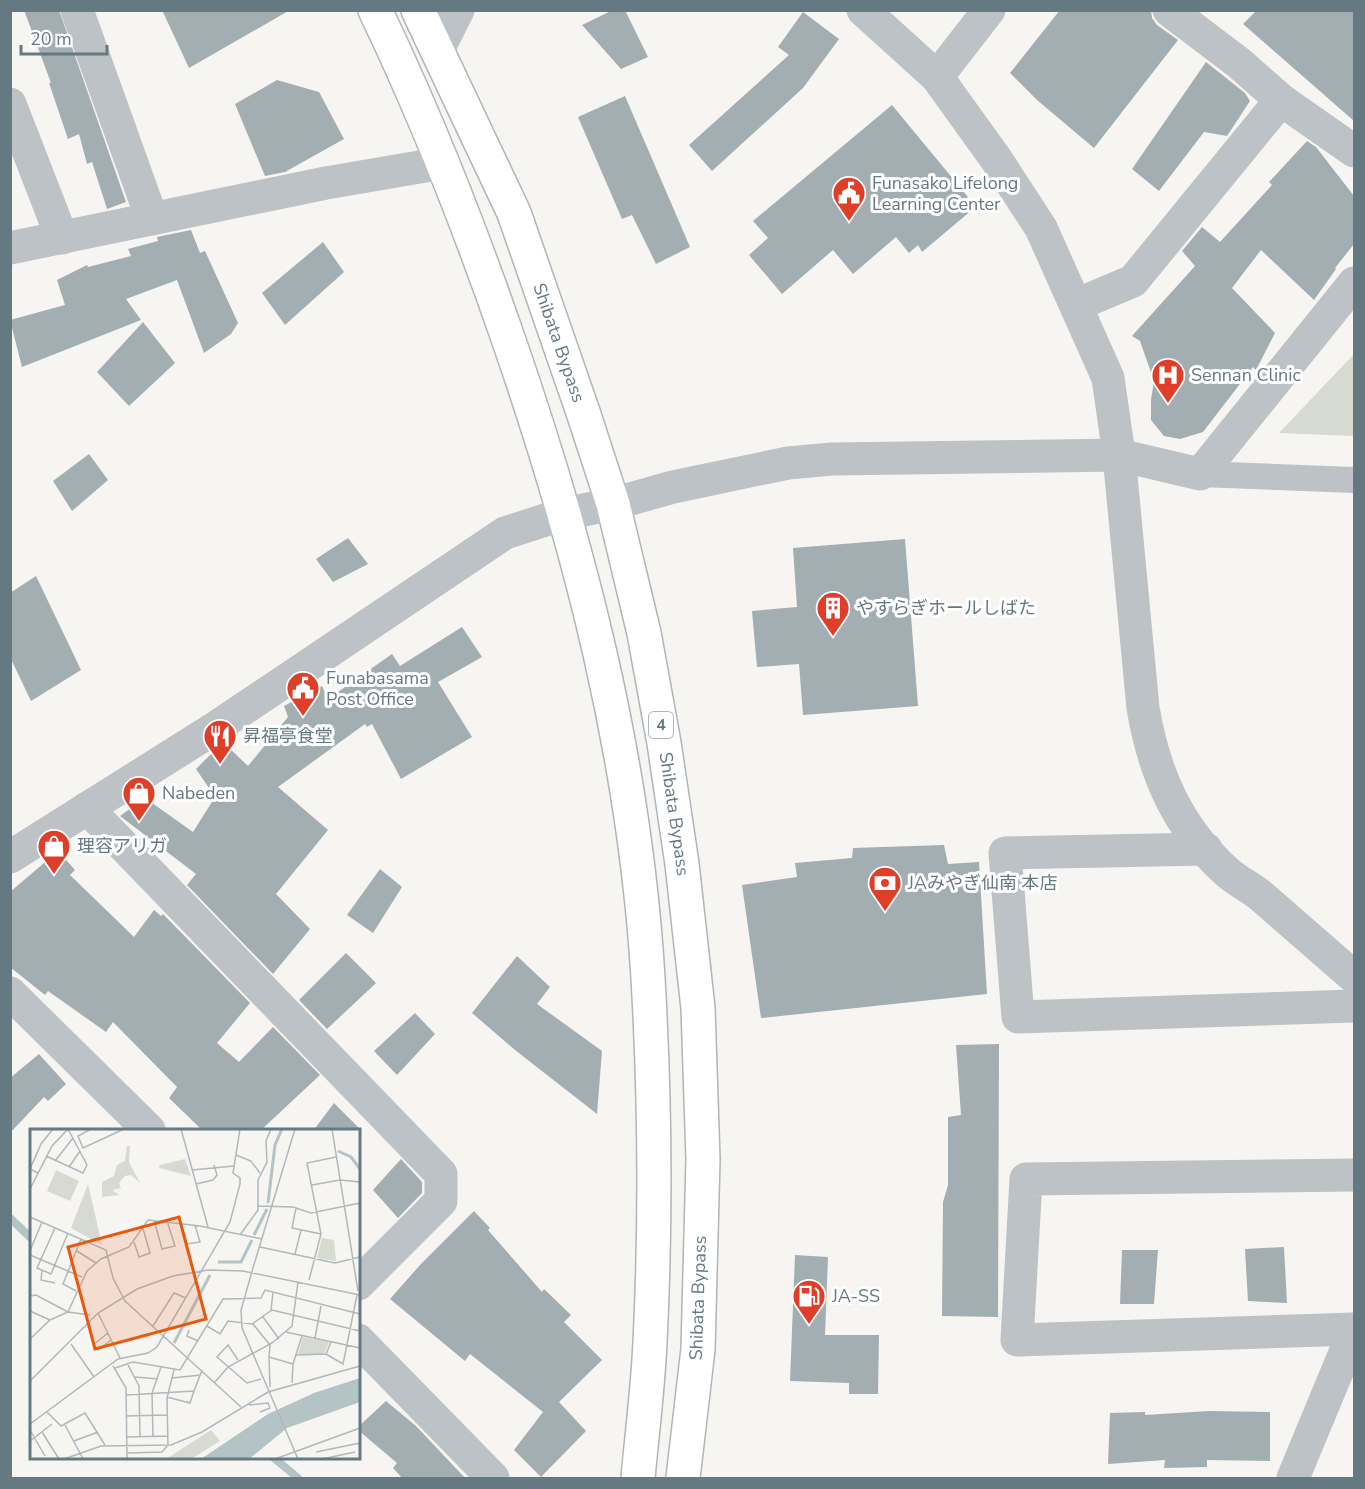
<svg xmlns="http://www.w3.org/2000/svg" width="1365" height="1489" font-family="'Nunito Sans','Noto Sans JP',sans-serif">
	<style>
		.green { fill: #d6dad1 }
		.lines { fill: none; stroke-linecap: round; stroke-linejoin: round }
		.stream { stroke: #b4c3c5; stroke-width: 8 }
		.building { fill: #a3aeb2 }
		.trunk-casing { stroke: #b0b5b8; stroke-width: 36 }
		.pedestrian { stroke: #bcc2c5; stroke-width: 26 }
		.minor { stroke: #bcc2c5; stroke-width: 33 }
		.tertiary { stroke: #bcc2c5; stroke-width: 33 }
		.trunk { stroke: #fff; stroke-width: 33 }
		.labels { text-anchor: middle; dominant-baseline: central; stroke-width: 6; stroke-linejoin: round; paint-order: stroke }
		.shield { fill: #fff; stroke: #93a1a8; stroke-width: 1.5 }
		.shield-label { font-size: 16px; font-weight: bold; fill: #657983 }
		.poi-label { font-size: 18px; fill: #657983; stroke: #fff; text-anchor: start }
		.street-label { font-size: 18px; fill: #657983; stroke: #fff }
		.inset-river { fill: none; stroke: #b4c3c5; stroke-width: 3 }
		.inset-road { fill: none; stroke: #afb8bc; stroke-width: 1.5 }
		.view { fill: #e8590c; fill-opacity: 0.15; stroke: #e8590c; stroke-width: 3 }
		.inset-edge { fill: none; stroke: #657983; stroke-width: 3 }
	</style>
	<rect width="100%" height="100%" fill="#f6f5f2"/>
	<polygon class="green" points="1354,354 1354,436 1279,433"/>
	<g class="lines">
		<g class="stream">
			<polyline points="10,1218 32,1239"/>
			<polyline points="274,1458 298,1478"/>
		</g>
	</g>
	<g class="building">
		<polygon points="24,10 59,10 126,202 107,209 92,162 87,164 79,134 68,139 49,83 51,83"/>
		<polygon points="162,10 290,10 189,68"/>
		<polygon points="613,10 625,10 648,57 621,69 582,25"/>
		<polygon points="1060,10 1151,10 1152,18 1157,25 1178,40 1094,148 1037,100 1010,73"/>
		<polygon points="1257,10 1354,10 1354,121 1243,24"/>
		<polygon points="803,12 839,39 803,88 712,171 689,145 789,55 778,47"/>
		<polygon points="1206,62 1245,93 1250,101 1227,136 1204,132 1159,191 1132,169"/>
		<polygon points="277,80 319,92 344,139 285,172 265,176 235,104"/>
		<polygon points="625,96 690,247 656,264 632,215 622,219 578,117"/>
		<polygon points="892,105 968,197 964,200 972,210 922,252 918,245 909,253 896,237 853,274 833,250 782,294 749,255 768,238 753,221"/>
		<polygon points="1307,141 1316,147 1354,196 1354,244 1335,268 1336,269 1314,300 1261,250 1232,288 1275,333 1256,370 1253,367 1203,432 1180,439 1164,436 1151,420 1151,400 1154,381 1140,341 1132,336 1195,266 1182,251 1202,227 1220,242 1272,185 1269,182"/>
		<polygon points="191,230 200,253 205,251 238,323 231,334 204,353 177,280 126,299 141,320 22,367 10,320 65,305 57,280 87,265 88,267 131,256 128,249 158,241 157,237"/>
		<polygon points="323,242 344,272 285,325 262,293"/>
		<polygon points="143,322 175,363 129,406 97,372"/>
		<polygon points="89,454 108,480 72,511 53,481"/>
		<polygon points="348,538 368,564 333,582 316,559"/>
		<polygon points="905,539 918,706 803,715 799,664 757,667 752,611 797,607 793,548"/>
		<polygon points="36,576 81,670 31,701 10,657 10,593"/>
		<polygon points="462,627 482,657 438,682 472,737 401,779 372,724 367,727 365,724 278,787 328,830 276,894 310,929 273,974 187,885 196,874 120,816 145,798 193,832 215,797 196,769 215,750 225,744 248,766 288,717 284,706 322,686 328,699 392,654 400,666"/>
		<polygon points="944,845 948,864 979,862 987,994 761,1018 742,885 797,877 795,863 852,858 853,848"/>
		<polygon points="58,851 75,870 70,875 134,937 154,910 161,916 163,914 250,1003 217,1043 239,1062 273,1027 320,1075 260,1131 203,1131 169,1098 177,1087 113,1022 106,1032 48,991 45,995 10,967 10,892"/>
		<polygon points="380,869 402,887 373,933 347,915"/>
		<polygon points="346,953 376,983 327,1029 299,1000"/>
		<polygon points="517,956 550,987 537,1004 602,1051 597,1114 515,1050 472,1013"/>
		<polygon points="415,1013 435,1034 397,1075 374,1051"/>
		<polygon points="999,1044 998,1317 942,1316 943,1202 948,1185 948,1117 961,1115 956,1045"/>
		<polygon points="39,1054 66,1084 48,1101 44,1097 10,1133 10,1078"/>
		<polygon points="334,1103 362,1131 313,1131"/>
		<polygon points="401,1159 422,1182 422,1193 398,1218 373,1190"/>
		<polygon points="474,1211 490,1228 488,1230 542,1292 544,1289 571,1315 564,1322 602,1360 559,1402 586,1431 541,1477 514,1450 543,1412 470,1354 465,1361 390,1299 420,1265"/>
		<polygon points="1284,1247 1287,1303 1248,1301 1245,1249"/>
		<polygon points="1122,1250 1158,1250 1154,1304 1120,1304"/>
		<polygon points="795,1255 828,1257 825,1335 879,1335 878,1394 849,1394 849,1383 790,1381"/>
		<polygon points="386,1401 416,1426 466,1479 403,1479 393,1468 397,1463 358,1430 358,1427"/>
		<polygon points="1209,1411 1270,1412 1270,1461 1207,1460 1207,1467 1164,1468 1165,1460 1108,1464 1110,1413 1145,1412 1145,1415"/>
	</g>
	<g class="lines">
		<defs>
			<g id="trunk">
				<path d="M 375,10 C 427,118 470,228 509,341 C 580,546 635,760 648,978 C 655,1099 656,1221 650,1342 C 648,1388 642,1433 638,1478"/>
				<path id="s1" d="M 418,10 L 514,213 L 583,412 L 613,504 L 644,633 L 664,743 L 682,864 L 698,1008 L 703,1159 L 698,1349 L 683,1478"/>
			</g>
		</defs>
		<use href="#trunk" class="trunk-casing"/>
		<polyline class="pedestrian" points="1200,474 1354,480"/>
		<g class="minor">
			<polyline points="77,10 152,219"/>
			<polyline points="1169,10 1239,63 1281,100 1354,151"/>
			<polyline points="438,50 458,10"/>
			<polyline points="10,104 62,238"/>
			<polyline points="10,248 326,183 443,163"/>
			<polyline points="1076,305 1133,281 1281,100"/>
			<polyline points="87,808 441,1174 441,1201 358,1284"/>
			<polyline points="1206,849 1005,853 1018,1017 1354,1006"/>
			<polyline points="10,857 215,728 505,533 564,514 613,504 673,487 788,463 832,459 1119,455 1200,474 1354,283"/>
			<polyline points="1354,1175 1026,1179 1017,1340 1354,1329"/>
		</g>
		<g class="tertiary">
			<path d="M 863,10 L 937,77 L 996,159 L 1041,228 L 1108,378 L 1119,455 L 1143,708 C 1154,773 1177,827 1227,872 C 1237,881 1250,887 1261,896 C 1292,923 1323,950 1354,977"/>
			<polyline points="937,77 989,10"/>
			<polyline points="10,993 149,1130"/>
			<polyline points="358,1340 493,1478"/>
			<polyline points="1293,1478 1354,1331"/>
		</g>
		<use href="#trunk" class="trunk"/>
	</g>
	<defs>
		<symbol id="civic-pin" viewBox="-11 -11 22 30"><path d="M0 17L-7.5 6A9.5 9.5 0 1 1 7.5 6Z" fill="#df3f29" stroke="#fff"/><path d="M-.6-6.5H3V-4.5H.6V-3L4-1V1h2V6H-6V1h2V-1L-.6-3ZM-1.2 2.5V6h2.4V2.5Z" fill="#fff"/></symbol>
		<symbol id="hospital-pin" viewBox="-11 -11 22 30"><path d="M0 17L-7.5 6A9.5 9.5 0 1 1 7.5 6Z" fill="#df3f29" stroke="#fff"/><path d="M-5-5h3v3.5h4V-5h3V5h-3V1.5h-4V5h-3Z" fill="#fff"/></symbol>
		<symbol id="building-pin" viewBox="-11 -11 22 30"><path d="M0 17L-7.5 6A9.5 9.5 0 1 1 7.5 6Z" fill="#df3f29" stroke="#fff"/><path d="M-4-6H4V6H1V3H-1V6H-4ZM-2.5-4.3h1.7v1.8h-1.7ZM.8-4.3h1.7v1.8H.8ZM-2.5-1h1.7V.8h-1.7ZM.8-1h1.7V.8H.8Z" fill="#fff"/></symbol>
		<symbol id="restaurant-pin" viewBox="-11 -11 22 30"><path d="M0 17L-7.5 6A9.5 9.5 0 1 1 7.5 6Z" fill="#df3f29" stroke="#fff"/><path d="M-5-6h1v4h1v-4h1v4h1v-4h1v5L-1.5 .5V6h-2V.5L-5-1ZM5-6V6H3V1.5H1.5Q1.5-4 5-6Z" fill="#fff"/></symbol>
		<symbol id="shop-pin" viewBox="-11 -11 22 30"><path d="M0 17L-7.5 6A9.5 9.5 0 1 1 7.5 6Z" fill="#df3f29" stroke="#fff"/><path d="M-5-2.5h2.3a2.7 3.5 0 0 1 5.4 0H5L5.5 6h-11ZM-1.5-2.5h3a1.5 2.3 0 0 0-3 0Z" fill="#fff"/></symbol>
		<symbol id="bank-pin" viewBox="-11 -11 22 30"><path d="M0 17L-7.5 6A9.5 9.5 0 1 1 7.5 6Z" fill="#df3f29" stroke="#fff"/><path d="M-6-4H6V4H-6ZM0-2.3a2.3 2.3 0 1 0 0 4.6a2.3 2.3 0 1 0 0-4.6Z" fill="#fff"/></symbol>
		<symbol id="fuel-pin" viewBox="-11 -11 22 30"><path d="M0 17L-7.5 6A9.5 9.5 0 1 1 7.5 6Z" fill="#df3f29" stroke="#fff"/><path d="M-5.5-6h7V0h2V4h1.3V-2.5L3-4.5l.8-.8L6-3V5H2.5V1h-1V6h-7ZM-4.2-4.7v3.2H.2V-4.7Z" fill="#fff"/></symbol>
	</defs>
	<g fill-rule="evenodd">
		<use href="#civic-pin" x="830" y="174" width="38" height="52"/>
		<use href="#hospital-pin" x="1149" y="356" width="38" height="52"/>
		<use href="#building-pin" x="814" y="589" width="38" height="52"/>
		<use href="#civic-pin" x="284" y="669" width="38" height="52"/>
		<use href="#restaurant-pin" x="201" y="717" width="38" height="52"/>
		<use href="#shop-pin" x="120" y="774" width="38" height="52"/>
		<use href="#shop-pin" x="35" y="827" width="38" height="52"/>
		<use href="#bank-pin" x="866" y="864" width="38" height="52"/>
		<use href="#fuel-pin" x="790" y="1277" width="38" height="52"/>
	</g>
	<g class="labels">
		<rect class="shield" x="649" y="712" width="24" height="26" rx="4.5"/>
		<g class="shield-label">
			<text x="661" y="725">4</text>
		</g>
		<g class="poi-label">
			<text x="872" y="183">Funasako Lifelong<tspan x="872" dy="21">Learning Center</tspan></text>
			<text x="1191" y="375">Sennan Clinic</text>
			<text x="856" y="608">やすらぎホールしばた</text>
			<text x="326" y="678">Funabasama<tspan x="326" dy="21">Post Office</tspan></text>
			<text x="243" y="736">昇福亭食堂</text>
			<text x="162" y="793">Nabeden</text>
			<text x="77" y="846">理容アリガ</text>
			<text x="908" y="883">JAみやぎ仙南 本店</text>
			<text x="832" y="1296">JA-SS</text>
		</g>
		<g class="street-label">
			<text stroke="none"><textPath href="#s1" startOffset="362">Shibata Bypass</textPath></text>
			<text stroke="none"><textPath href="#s1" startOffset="848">Shibata Bypass</textPath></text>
			<text transform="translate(698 1298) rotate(-88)">Shibata Bypass</text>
		</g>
	</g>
	<g transform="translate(30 1129)">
		<rect width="330" height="330" fill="#f6f5f2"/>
		<path d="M 97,17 L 100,17 L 99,33 L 110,54 L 101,46 L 95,47 L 89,54 L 91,59 L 82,61 L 89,66 L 72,68 L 72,53 L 84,47 L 87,36 L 95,32 ZM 155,30 L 161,47 L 129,39 L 130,36 ZM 26,41 L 49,52 L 40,72 L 17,62 ZM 58,55 L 72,116 L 41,99 ZM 292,109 L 304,111 L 306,132 L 287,129 ZM 273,208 L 299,213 L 294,225 L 268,225 ZM 181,301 L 190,312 L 161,330 L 136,330 Z" fill="#d6dad1"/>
		<path d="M 330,249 L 330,273 L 257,299 L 219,330 L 171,330 L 238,285 L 284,264 Z" fill="#b4c3c5"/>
		<path class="inset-river" d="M 308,22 L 321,28 L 330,40M 238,74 L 245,16 L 252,0M 224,106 L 237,80M 188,133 L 211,133 L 222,111M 144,214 L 180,146"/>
		<path class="inset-road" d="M 61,0 L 48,7 L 53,19 L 94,0M 151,0 L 178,98M 302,0 L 328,162M 206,26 L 221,32 L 230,44M 16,27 L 53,44 L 57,36 L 38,0M 25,32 L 43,9M 39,38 L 50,22M 162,41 L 204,37M 8,44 L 0,40 L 11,15 L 23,0M 166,55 L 183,51 L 187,46 L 184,36M 282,56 L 310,51 L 330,53M 0,60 L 22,17 L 38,0M 228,77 L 263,78 L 281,84 L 330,74M 266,79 L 262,99 L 291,105M 0,88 L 76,121 L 83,149 L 95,172 L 211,278M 124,91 L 132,120 L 145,117 L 137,92M 151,94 L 157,115 L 170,113 L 165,96M 25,99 L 7,139 L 21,145 L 38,104M 210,106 L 228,81 L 228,51 L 237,33 L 236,12 L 241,0M 104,113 L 109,128 L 120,124 L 112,96M 230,118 L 305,134 L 330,128M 0,122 L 12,93M 47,122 L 66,134M 265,125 L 271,101M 0,126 L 52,148M 223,139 L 265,0M 223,139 L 211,181 L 212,199 L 268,330M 12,141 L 11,151 L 25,154M 279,151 L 291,105 L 277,34 L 306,28M 46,162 L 33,155 L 51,110M 0,167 L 6,166 L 38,183 L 60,186M 241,181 L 243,163M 0,182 L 20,191M 68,184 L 90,229M 233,188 L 249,210M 223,195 L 240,216 L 239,228 L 263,235 L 272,207M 123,197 L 144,164 L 156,169M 177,197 L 190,205 L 198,192 L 222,195 L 242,181 L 330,202M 159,201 L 157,207 L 168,212M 256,203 L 330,219M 78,204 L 63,216 L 68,221 L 81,211M 285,209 L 291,177M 0,210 L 20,191 L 38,183 L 57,142 L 71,130 L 99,118 L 118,91 L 170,97 L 232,110M 41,215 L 64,248M 296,225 L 313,235 L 327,166M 266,226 L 296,225 L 301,213M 239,228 L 240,258M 208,231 L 198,216 L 187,228 L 217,254 L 231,250M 97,234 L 109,257 L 110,308M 83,237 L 96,259 L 97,330M 85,239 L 103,233 L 150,241 L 193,170 L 231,169 L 235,161 L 330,185M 105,248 L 128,250M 142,249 L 171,246M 0,252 L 68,184 L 107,160 L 143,147 L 178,141 L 213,142 L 330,166M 185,253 L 198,238 L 242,214 L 262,197 L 268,153M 262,254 L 263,235M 96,266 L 164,262 L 172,241M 137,268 L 160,274 L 164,262M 219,276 L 238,274 L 240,279 L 230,283M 17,283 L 31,297 L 55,284 L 75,316M 96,287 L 137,286M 0,295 L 88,230 L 118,224 L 127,218 L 200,93 L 210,55 L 210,49 L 203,44 L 210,0M 35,296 L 53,330M 0,301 L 15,327M 12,303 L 29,330M 97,308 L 138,307M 123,308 L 122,264 L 131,238M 0,312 L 22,295M 44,312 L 68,303M 138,316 L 137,269 L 144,241M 286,323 L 330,314M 97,324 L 132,323 L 138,316M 34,330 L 71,317 L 141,316 L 172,303 L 238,263 L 330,237M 245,330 L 330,299M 292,330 L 325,323"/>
		<path class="view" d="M 149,88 L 176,190 L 65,220 L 38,118 Z"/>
		<rect width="330" height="330" class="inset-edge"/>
	</g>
	<rect width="1365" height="1489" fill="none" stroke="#657983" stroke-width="24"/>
	<path d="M21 45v9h86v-9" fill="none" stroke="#657983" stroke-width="3"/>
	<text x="30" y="45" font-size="18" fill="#657983" stroke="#ffffff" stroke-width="4.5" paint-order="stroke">20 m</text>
</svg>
